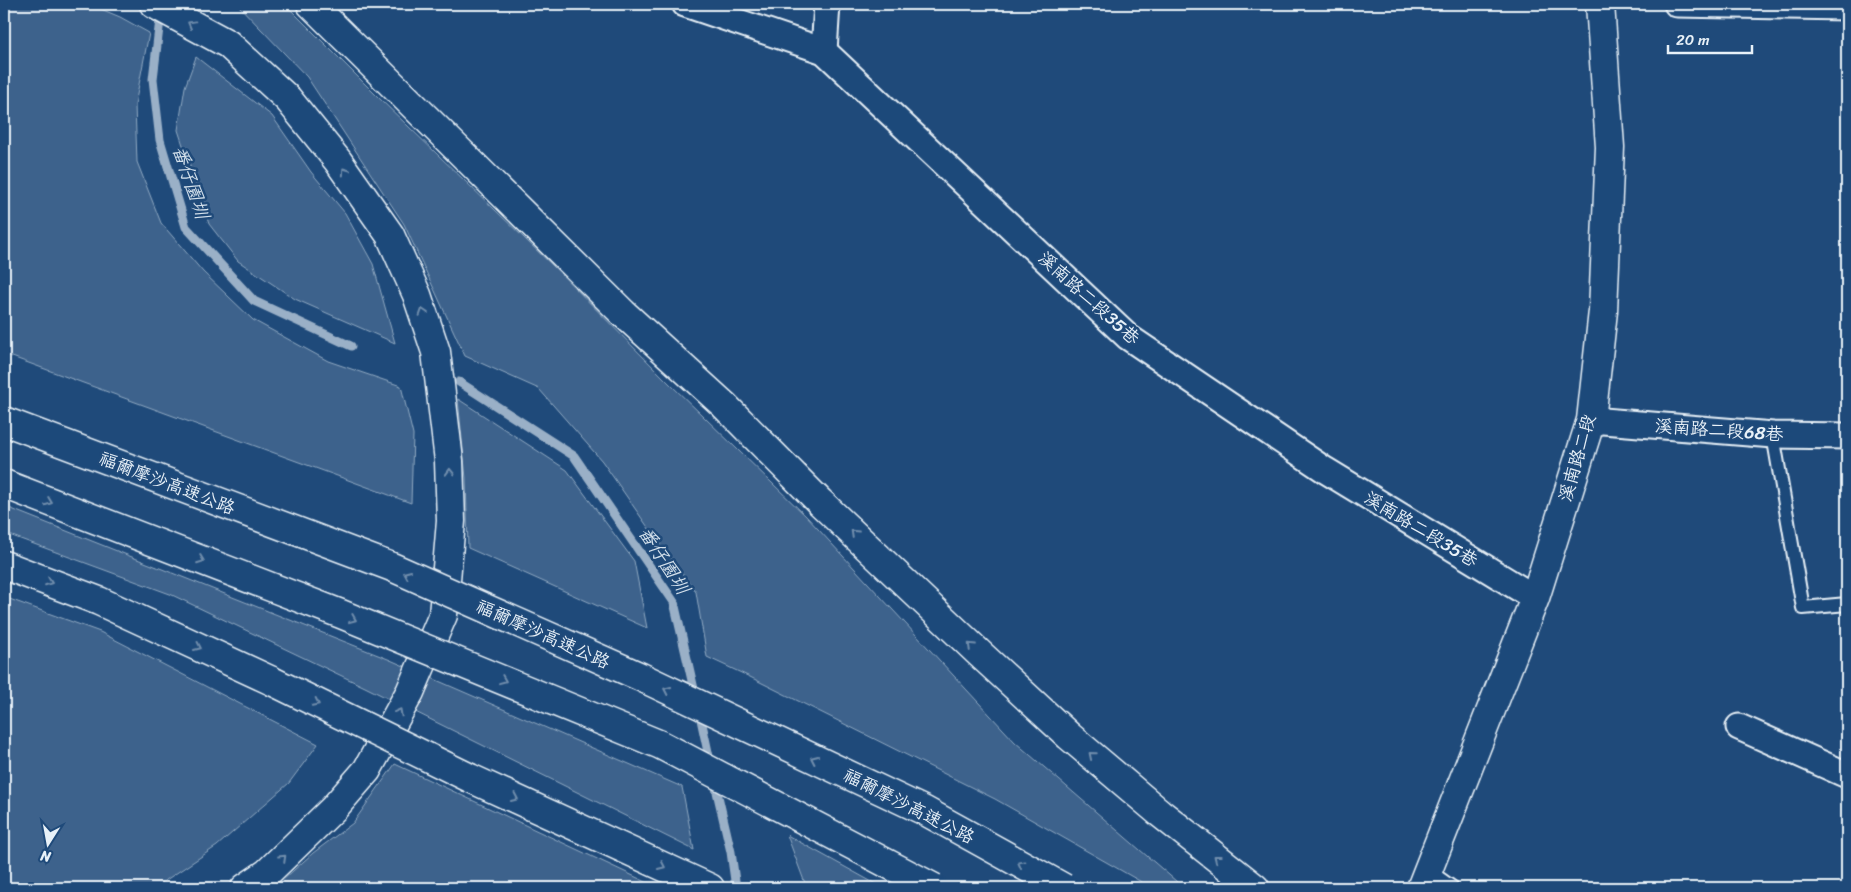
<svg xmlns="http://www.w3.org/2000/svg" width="1851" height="892" font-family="Sriracha,'LXGW WenKai TC',sans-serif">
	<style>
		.green { fill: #3c628c; stroke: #92aac2 }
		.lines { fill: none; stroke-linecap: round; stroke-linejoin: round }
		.stream { stroke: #9ab0c7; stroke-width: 9 }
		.service-casing { stroke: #e8f1f8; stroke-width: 16 }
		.minor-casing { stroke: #e8f1f8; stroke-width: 29 }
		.secondary-casing { stroke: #e8f1f8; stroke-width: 31 }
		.motorway-casing { stroke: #e8f1f8; stroke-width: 31 }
		.service { stroke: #1f4a7a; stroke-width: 12 }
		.minor { stroke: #1f4a7a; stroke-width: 25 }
		.secondary { stroke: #1f4a7a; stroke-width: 28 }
		.motorway { stroke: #1f4a7a; stroke-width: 28 }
		.motorway-bridge-casing { stroke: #e8f1f8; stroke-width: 31; stroke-linecap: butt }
		.motorway-bridge { stroke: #1f4a7a; stroke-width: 28 }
		.oneway { stroke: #6f8dac }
		.labels { text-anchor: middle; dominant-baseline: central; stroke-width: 5; stroke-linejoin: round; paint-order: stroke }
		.street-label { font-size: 18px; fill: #e8f1f8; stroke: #1f4a7a }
		.water-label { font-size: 19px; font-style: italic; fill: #d4e1ec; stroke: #1f4a7a }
	</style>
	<rect width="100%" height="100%" fill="#1f4a7a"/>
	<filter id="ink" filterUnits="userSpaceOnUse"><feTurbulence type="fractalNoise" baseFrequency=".02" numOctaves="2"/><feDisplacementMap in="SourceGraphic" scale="10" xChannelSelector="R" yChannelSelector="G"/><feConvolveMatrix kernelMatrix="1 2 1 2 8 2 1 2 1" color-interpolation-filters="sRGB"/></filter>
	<g filter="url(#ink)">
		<g class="green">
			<polygon points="4,4 89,4 120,17 149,33 135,105 137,162 161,223 203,272 253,320 328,361 401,386 413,435 411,503 4,354"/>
			<polygon points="237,4 285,4 378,97 553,266 670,384 806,516 1015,742 1184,888 1152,888 995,799 750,677 707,657 696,592 661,546 602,461 539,389 465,356 404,224 307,77"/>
			<polygon points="196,57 272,116 311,172 345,213 373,264 395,343 295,299 238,261 209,224 178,130 185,87"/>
			<polygon points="458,399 567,470 634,561 647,628 468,548 466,478"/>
			<polygon points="4,506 388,659 682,787 694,850 365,687 170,594 4,533"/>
			<polygon points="4,597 100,632 318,744 289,783 217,846 154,888 4,888"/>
			<polygon points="395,764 659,888 274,888 313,853 353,823"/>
			<polygon points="787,835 883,888 809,888 806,886"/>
		</g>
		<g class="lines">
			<g class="stream">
				<polyline points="161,11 153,79 160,140 186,227 254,301 351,346"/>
				<polyline points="459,382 574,456 674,602 696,698"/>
				<polyline points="699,710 711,766"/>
				<polyline points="714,779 731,852 736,888"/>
			</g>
			<defs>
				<g id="service">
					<polyline points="1773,435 1803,608 1847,604"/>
					<polyline points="1429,871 1453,888"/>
				</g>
				<g id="minor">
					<polyline points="685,4 824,51 1128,337 1325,470 1535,598"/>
					<polyline points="1677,4 1847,7"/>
					<polyline points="824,51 827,4"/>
					<polyline points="1591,420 1773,435 1847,436"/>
					<polyline points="1739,727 1847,775"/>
				</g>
				<polyline id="secondary" points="1421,888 1535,598 1591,420 1603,311 1610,147 1600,4"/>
				<g id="motorway">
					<polyline points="154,4 228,44 288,99 338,161 390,235 417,295 436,352 449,461 451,521 443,615 410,692 367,770 334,808 267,873 245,888"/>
					<polyline points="311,4 623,313 724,405 820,502 980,654 1069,736 1160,813 1255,888"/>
					<polyline points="4,565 99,601 272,681"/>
					<polyline points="470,778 710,888"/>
				</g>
			</defs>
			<use href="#service" class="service-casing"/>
			<use href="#minor" class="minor-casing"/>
			<use href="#secondary" class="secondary-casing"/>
			<use href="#motorway" class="motorway-casing"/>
			<use href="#service" class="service"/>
			<use href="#minor" class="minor"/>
			<use href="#secondary" class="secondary"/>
			<use href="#motorway" class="motorway"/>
			<defs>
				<g id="motorway-bridge">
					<polyline points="4,421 392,567 641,677 925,811 1064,888"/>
					<polyline points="4,484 341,614 661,745 934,888"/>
					<polyline points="272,681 470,778"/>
				</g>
			</defs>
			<use href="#motorway-bridge" class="motorway-bridge-casing"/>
			<use href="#motorway-bridge" class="motorway-bridge"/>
		</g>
		<defs><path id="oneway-chevron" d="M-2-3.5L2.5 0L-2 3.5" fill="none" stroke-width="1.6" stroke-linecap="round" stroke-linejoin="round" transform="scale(1.25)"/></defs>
		<g class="oneway">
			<use href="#oneway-chevron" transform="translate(191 24) rotate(-151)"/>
			<use href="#oneway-chevron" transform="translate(345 171) rotate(-125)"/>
			<use href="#oneway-chevron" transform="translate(423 312) rotate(-108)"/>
			<use href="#oneway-chevron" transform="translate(450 472) rotate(-92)"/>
			<use href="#oneway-chevron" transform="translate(49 502) rotate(21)"/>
			<use href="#oneway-chevron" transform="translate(854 533) rotate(-136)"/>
			<use href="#oneway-chevron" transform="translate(201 560) rotate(21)"/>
			<use href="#oneway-chevron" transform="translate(407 574) rotate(-156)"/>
			<use href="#oneway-chevron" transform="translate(49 582) rotate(21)"/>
			<use href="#oneway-chevron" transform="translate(353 619) rotate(22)"/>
			<use href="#oneway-chevron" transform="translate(971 646) rotate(-136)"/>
			<use href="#oneway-chevron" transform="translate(198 647) rotate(25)"/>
			<use href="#oneway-chevron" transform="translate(503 680) rotate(22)"/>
			<use href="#oneway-chevron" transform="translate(667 690) rotate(-155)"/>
			<use href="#oneway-chevron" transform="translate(316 703) rotate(26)"/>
			<use href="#oneway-chevron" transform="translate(399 712) rotate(-61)"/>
			<use href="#oneway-chevron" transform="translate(1092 755) rotate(-140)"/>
			<use href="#oneway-chevron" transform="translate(814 759) rotate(-155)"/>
			<use href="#oneway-chevron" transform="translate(515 798) rotate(25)"/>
			<use href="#oneway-chevron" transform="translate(283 858) rotate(-44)"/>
			<use href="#oneway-chevron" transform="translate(1217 858) rotate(-142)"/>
			<use href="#oneway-chevron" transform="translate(1021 864) rotate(-151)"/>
			<use href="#oneway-chevron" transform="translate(662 866) rotate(25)"/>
		</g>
	</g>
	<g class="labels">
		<g class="street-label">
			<text transform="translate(1089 298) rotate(42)">溪南路二段35巷</text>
			<text transform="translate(1719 430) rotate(4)">溪南路二段68巷</text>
			<text transform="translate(1577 458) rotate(-74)">溪南路二段</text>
			<text transform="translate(167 483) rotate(21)">福爾摩沙高速公路</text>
			<text transform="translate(1421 529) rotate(31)">溪南路二段35巷</text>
			<text transform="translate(543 634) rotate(24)">福爾摩沙高速公路</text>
			<text transform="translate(909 806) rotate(27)">福爾摩沙高速公路</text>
		</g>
		<g class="water-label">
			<text transform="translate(191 182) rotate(71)">番仔園圳</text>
			<text transform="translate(664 560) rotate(57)">番仔園圳</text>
		</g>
	</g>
	<rect width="1851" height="892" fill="none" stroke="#1f4a7a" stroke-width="20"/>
	<rect x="10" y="10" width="1831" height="872" fill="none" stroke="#e8f1f8" stroke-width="2" filter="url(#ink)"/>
	<g transform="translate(48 844) rotate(191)" stroke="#1f4a7a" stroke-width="4" paint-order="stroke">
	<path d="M0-4L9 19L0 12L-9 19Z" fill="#e8f1f8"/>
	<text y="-8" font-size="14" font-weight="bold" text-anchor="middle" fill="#e8f1f8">N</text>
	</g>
	<path d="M1668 45v8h84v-8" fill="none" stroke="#e8f1f8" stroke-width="2.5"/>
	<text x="1676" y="45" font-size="15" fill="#e8f1f8" stroke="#1f4a7a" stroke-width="4" paint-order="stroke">20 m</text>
</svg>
